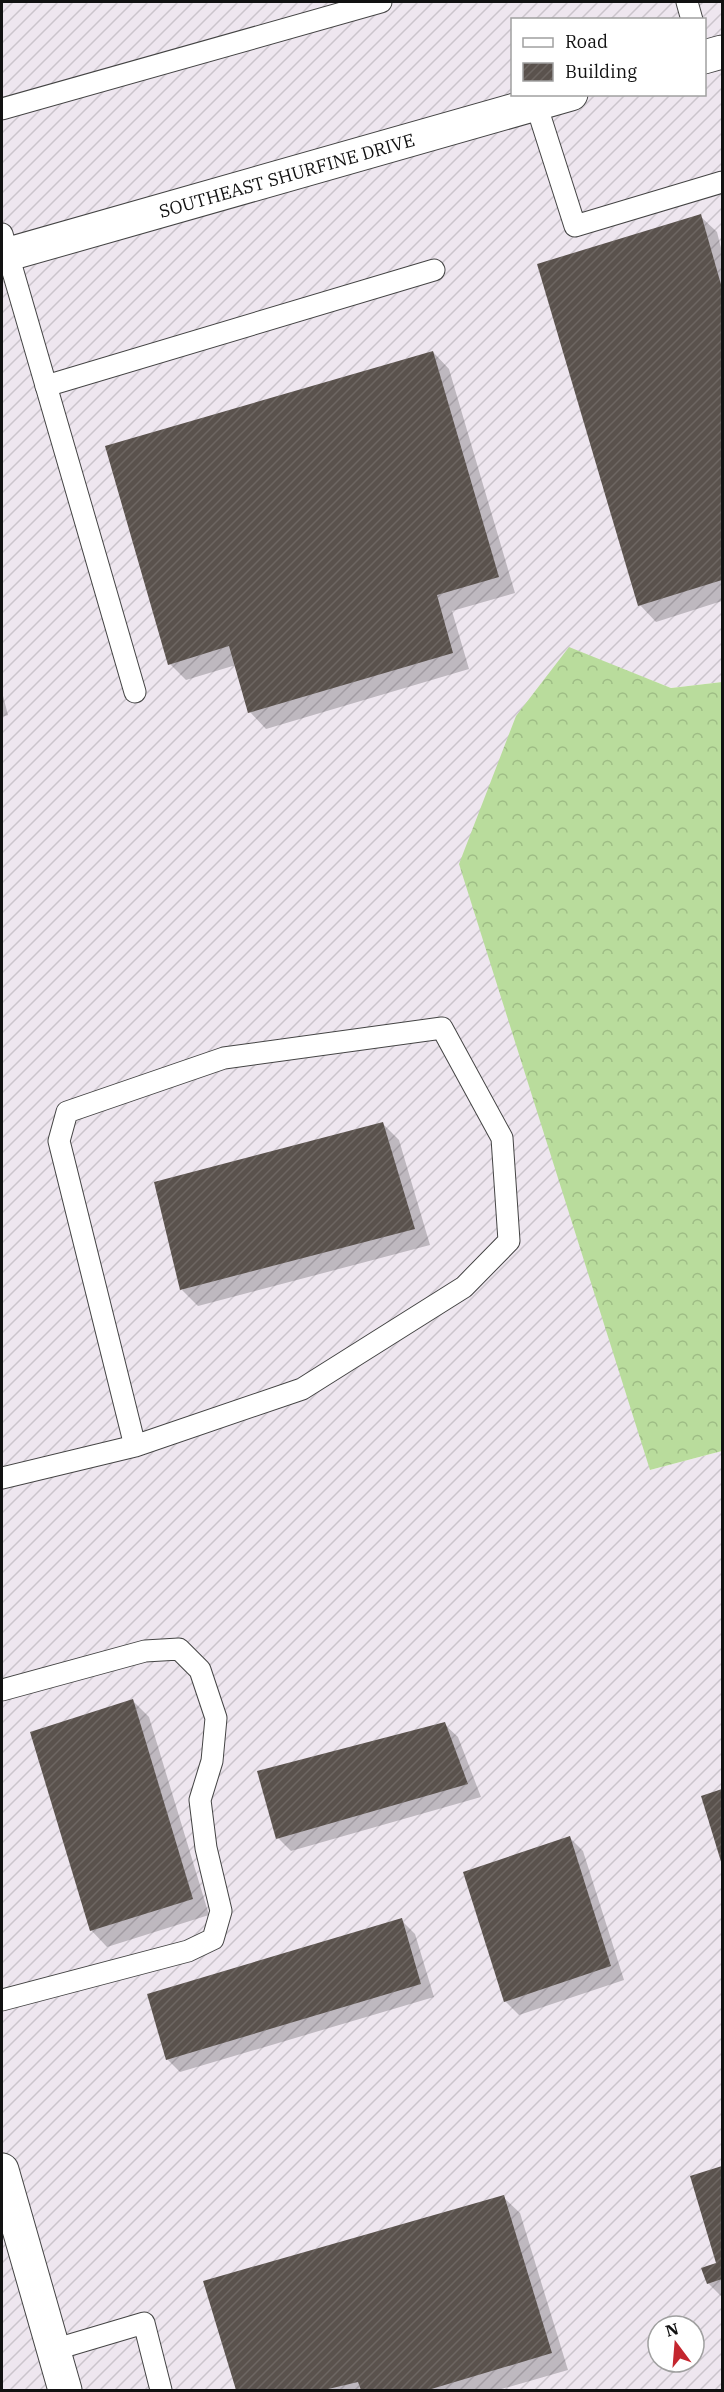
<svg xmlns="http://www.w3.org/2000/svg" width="724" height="2392" font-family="'IBM Plex Serif',serif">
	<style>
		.industrial { fill: url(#industrial-furrows); fill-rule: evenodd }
		.forest { fill: url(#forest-crowns) }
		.shadow { fill: #0003 }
		.building { fill: url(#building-hatch) }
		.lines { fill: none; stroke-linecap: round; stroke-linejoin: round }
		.service-casing { stroke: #444; stroke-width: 23 }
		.minor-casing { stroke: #444; stroke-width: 35 }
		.tertiary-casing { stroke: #444; stroke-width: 35 }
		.service { stroke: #fff; stroke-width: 21 }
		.minor { stroke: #fff; stroke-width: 33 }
		.tertiary { stroke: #fff; stroke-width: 33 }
		.labels { text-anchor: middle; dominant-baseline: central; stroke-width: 6; stroke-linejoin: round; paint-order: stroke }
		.street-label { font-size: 18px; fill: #111; stroke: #fff }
	</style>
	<defs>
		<pattern id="industrial-furrows" width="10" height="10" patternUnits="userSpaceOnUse" patternTransform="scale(1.5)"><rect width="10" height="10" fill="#eee6ef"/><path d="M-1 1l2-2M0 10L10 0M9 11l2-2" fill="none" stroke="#cbc4cc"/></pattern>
		<pattern id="forest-crowns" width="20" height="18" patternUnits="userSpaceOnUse" patternTransform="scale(1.5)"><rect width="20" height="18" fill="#b9dc9c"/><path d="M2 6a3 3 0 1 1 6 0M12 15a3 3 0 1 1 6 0" fill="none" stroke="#9ebc85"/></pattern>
		<pattern id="building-hatch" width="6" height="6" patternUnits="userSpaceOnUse" patternTransform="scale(1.5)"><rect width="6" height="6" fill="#5a524d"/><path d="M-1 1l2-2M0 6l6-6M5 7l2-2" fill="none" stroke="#6d6662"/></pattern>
	</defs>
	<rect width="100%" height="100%" fill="#fffdf5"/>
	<path class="industrial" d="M 2,2 L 722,2 L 722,682 L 671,688 L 569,648 L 650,1470 L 722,1451 L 722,2390 L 2,2390 ZM 512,20 L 704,20 L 704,94 L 512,94 ZM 658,2326 L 694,2326 L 694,2362 L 658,2362 Z"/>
	<polygon class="forest" points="569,647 671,688 722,682 722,1451 650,1470 459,864 516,716"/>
	<g class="shadow">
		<polygon points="700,216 717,232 722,252 722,601 656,622 640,605"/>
		<polygon points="433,352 449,369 515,593 452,611 469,669 266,729 250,712 236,665 186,680 170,664"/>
		<polygon points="2,692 8,715 2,717"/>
		<polygon points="383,1124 399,1140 430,1245 198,1306 182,1290"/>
		<polygon points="133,1701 149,1717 209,1915 107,1947 91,1930"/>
		<polygon points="444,1724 458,1737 481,1797 291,1851 278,1838"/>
		<polygon points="722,1791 722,1861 703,1797"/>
		<polygon points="569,1837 583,1851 624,1980 519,2015 505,2001"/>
		<polygon points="401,1920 415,1934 434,1997 180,2072 167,2059"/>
		<polygon points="722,2167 722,2297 708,2283 718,2264 692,2177"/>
		<polygon points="503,2197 520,2213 568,2370 498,2390 237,2390 205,2282"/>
	</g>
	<g class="building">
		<polygon points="701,214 722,288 722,580 638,606 537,264"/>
		<polygon points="433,351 499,577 437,595 453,653 248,713 229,646 168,665 105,446"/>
		<polygon points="383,1122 415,1229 180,1290 154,1182"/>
		<polygon points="133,1699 193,1899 90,1931 30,1732"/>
		<polygon points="445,1722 468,1784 276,1839 257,1771"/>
		<polygon points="722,1789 722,1865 701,1796"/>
		<polygon points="570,1836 611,1966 504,2002 463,1872"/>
		<polygon points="402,1918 421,1984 166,2060 147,1994"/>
		<polygon points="722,2166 722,2279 707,2284 701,2268 716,2263 690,2176"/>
		<polygon points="504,2195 552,2353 428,2390 361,2390 358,2382 324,2390 236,2390 203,2281"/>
	</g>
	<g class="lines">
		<defs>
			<g id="service">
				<polyline points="687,2 692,20"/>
				<polyline points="536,104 575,226 722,182"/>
				<polyline points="2,109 381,2"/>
				<polyline points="2,234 135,692"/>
				<polyline points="46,386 434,270"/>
				<polyline points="2,1478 135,1446 302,1389 464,1287 509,1241 502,1138 442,1028 224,1058 67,1112 59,1141 135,1446"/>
				<polyline points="2,1690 145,1651 179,1649 200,1670 216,1718 212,1761 200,1800 206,1848 221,1911 213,1939 188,1951 2,2000"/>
				<polyline points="53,2350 144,2323 161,2390"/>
			</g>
			<polyline id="minor" points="2,2170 65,2390"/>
			<g id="tertiary">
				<polyline points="704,57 722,52"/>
				<path id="s1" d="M 2,256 L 571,94"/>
			</g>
		</defs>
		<use href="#service" class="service-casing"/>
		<use href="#minor" class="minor-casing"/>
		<use href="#tertiary" class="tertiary-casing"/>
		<use href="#service" class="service"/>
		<use href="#minor" class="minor"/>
		<use href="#tertiary" class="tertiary"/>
	</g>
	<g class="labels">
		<g class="street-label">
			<text stroke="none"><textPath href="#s1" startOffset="296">SOUTHEAST SHURFINE DRIVE</textPath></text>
		</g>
	</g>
	<rect width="724" height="2392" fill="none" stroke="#111111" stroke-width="6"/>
	<rect x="511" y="18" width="195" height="78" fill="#ffffff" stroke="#a0a0a0" stroke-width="1.5"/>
	<rect x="523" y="38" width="30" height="9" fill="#ffffff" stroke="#a0a0a0" stroke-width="1.5"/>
	<text x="565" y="48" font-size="18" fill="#111111">Road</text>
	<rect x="523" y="63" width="30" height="18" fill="url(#building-hatch)" stroke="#a0a0a0" stroke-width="1.5"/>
	<text x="565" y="78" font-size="18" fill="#111111">Building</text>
	<g transform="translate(676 2344) rotate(344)"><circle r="28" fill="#ffffff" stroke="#a0a0a0" stroke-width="1.5"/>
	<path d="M0-4.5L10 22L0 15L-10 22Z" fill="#c4262e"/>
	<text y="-9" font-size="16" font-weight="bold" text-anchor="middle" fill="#111111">N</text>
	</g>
</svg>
